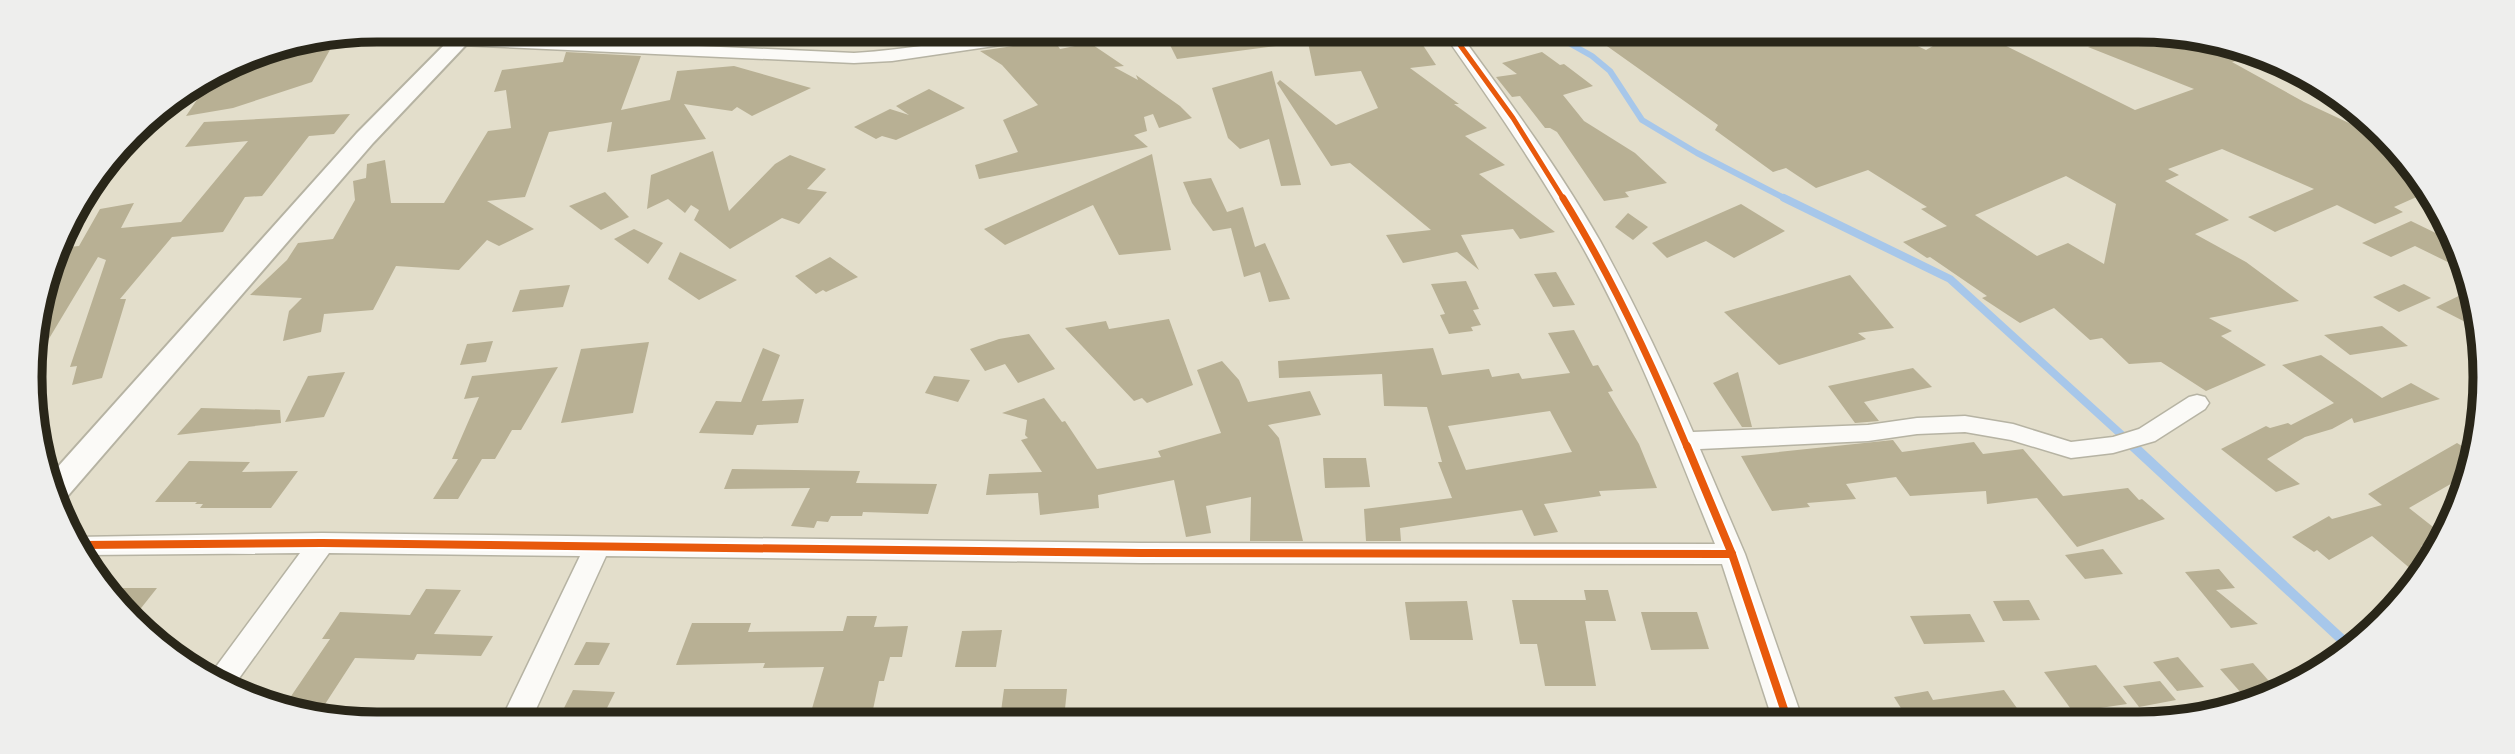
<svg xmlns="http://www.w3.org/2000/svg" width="2515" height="754" font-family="'Space Grotesk',sans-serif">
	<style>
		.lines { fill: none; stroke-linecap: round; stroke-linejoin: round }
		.stream-far2 { stroke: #a7c7ea; stroke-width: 6 }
		.stream-far1 { stroke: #a7c7ea; stroke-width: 8 }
		.stream { stroke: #a7c7ea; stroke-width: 10 }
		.building { fill: #b8b094; fill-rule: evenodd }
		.minor-casing { stroke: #b6b3a3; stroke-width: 3 }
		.tertiary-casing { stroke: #b6b3a3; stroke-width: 4 }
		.minor { fill: #fbfaf7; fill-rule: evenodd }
		.tertiary { fill: #fbfaf7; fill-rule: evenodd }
		.cycleway-far2-casing { stroke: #fff; stroke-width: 9 }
		.cycleway-far1-casing { stroke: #fff; stroke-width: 11 }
		.cycleway-casing { stroke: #fff; stroke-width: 12 }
		.cycleway-far2 { stroke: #e8590c; stroke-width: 5 }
		.cycleway-far1 { stroke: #e8590c; stroke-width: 7 }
		.cycleway { stroke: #e8590c; stroke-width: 8 }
		.rim { fill: none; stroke: #292619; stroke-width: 9 }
	</style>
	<rect width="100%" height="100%" fill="#e3decb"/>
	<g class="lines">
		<polyline class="stream-far2" points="1553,34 1592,56 1610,71 1642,120 1697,153 1788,200"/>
		<polyline class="stream-far1" points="1784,198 1950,279 2135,447"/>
		<polyline class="stream" points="2133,446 2350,647"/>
	</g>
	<g class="building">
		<polygon points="573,30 591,31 651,31 647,41 571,38"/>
		<polygon points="700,31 787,31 764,46 726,45 699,37"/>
		<polygon points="1164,33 1275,33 1276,46 1177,59"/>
		<polygon points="1306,33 1415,33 1436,65 1410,68 1459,104 1454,104 1487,128 1465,136 1505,165 1479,174 1555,232 1520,239 1513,229 1461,235 1479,270 1457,252 1403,263 1386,235 1431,230 1350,163 1331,166 1277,83 1280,80 1336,125 1378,108 1361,71 1315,76"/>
		<path d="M 1590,34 L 1904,35 L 1905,40 L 1926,50 L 1952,35 L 1986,36 L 2135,110 L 2194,89 L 2088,47 L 2122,36 L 2132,36 L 2156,47 L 2168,42 L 2174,45 L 2189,36 L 2196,36 L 2245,59 L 2232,62 L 2304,102 L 2379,137 L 2426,184 L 2430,191 L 2394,207 L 2403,212 L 2375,224 L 2337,205 L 2275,232 L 2248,217 L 2314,189 L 2222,149 L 2168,169 L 2179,175 L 2165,181 L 2229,220 L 2195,234 L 2246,262 L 2299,301 L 2209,318 L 2232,331 L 2221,336 L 2266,365 L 2206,391 L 2161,362 L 2129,364 L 2102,338 L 2090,340 L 2054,308 L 2020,323 L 1982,298 L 1987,296 L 1930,257 L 1927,258 L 1903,242 L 1947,226 L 1921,209 L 1927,207 L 1868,170 L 1816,188 L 1786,168 L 1773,172 L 1715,130 L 1718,125 ZM 2066,176 L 2116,204 L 2104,264 L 2068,243 L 2037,256 L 1975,215 Z"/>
		<polygon points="1054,40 1060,49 1090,43 1124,66 1114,67 1138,80 1136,75 1180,106 1192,118 1159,128 1153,114 1144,117 1147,131 1134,135 1148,147 979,179 975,165 1018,152 1003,120 1038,105 1002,65 980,51"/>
		<polygon points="331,48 312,82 233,108 186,116 213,76 223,70 236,68 246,56"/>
		<polygon points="566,52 641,56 621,110 670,100 677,71 734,66 811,88 752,116 737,107 732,111 684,104 706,139 607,152 612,122 549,132 525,197 487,201 534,229 499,246 487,240 459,270 396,266 373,310 324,314 321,332 283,341 289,311 302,298 250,295 287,260 298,243 333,239 355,200 353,181 366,178 367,164 385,160 391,203 444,203 488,131 511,128 506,90 494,92 502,70 563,62"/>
		<polygon points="1542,52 1560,65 1564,64 1593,86 1563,95 1584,121 1635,153 1667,183 1625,192 1629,197 1604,201 1557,132 1550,128 1545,128 1520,96 1512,97 1496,77 1517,74 1502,63"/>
		<polygon points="1272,71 1301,185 1281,186 1269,139 1240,149 1228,138 1212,88"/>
		<polygon points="929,89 965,108 896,140 882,136 876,139 854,127 890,109 909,115 896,106"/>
		<polygon points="350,114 334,134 309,136 262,196 245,197 223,232 172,237 120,299 126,299 102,378 72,385 77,366 70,367 106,260 98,257 35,362 31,361 31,354 59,248 79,246 100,209 134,203 121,228 181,222 248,141 185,147 204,122"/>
		<polygon points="713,151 729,211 775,164 790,155 826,169 807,189 827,192 799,224 782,218 730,249 694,220 699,210 691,205 685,213 668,199 647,209 651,175"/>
		<polygon points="1152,154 1171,250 1119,255 1093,205 1005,245 984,229"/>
		<polygon points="1211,178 1227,212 1243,207 1255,247 1265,243 1290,299 1269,302 1260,272 1244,277 1231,228 1213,231 1192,203 1183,182"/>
		<polygon points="605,192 629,217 601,230 569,206"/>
		<polygon points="1741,204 1785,231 1734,258 1706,241 1667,258 1652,243"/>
		<polygon points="1628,213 1648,227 1633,240 1615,227"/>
		<polygon points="2411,221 2450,240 2462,269 2415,246 2391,257 2362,243"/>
		<polygon points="634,229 663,243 648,264 614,239"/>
		<polygon points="680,252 737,280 699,300 668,279"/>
		<polygon points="830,257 858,277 826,292 823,290 816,294 795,276"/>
		<polygon points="1556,272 1575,305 1553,307 1534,274"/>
		<polygon points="1850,275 1894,328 1858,333 1866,339 1779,365 1724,312"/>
		<polygon points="1466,281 1479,309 1473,310 1481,325 1471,327 1473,331 1449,334 1440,315 1445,314 1431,284"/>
		<polygon points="2404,284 2431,298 2399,312 2373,297"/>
		<polygon points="570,285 563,307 512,312 520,290"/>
		<polygon points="2471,290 2478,309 2479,329 2436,307"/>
		<polygon points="1169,319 1193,385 1147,403 1142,398 1134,401 1065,328 1106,321 1109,329"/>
		<polygon points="2382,326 2408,346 2350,355 2324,335"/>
		<path d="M 1574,330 L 1593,366 L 1598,365 L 1613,391 L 1608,392 L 1639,444 L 1657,488 L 1599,491 L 1601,496 L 1544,504 L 1558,532 L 1534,536 L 1522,510 L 1400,528 L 1401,541 L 1366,541 L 1364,509 L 1452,498 L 1438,462 L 1442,462 L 1427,407 L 1384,406 L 1382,374 L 1279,378 L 1278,361 L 1433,348 L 1442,375 L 1489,369 L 1492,377 L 1519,373 L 1522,379 L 1570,373 L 1548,333 ZM 1550,411 L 1572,452 L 1466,470 L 1448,426 Z"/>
		<polygon points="1029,334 1055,369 1018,383 1005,364 985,371 970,349 999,339"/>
		<polygon points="493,341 486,362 460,365 467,344"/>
		<polygon points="649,342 633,413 561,423 581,349"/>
		<polygon points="763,348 780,355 762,401 804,399 798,423 757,425 753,435 699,433 716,401 741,402"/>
		<polygon points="2321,355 2382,398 2411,383 2440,399 2354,423 2352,418 2332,429 2305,437 2267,459 2300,484 2276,492 2221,449 2266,426 2270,428 2288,423 2291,425 2334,403 2282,365"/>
		<polygon points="1222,361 1239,380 1248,402 1310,391 1321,415 1268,425 1279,438 1303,541 1250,541 1251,497 1206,506 1211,533 1186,537 1174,480 1098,495 1099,508 1040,515 1038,493 986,495 989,474 1042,472 1021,440 1028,438 1025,435 1027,420 1002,413 1044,398 1062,422 1065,421 1097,469 1161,457 1158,451 1221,433 1197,370"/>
		<polygon points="558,367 521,430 512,430 495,459 482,459 458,499 433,499 458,459 452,459 479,397 464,399 472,376"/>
		<polygon points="1913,368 1932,387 1864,402 1879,421 1855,423 1828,386"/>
		<polygon points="345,372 324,417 285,422 308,376"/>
		<polygon points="1738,372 1752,427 1742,427 1713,383"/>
		<polygon points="934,376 970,380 958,402 925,393"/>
		<polygon points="201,408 280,410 281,423 177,435"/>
		<polygon points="1893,440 1902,452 1974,442 1983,454 2023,449 2063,496 2128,488 2139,500 2142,499 2165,519 2077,547 2037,498 1987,504 1986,491 1910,496 1896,477 1846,484 1856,499 1807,503 1810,507 1772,511 1741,456"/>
		<polygon points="2457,443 2475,454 2468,474 2409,508 2442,534 2421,546 2434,557 2419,576 2372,536 2329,560 2317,550 2314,552 2292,537 2329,516 2332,519 2382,505 2368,494"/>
		<polygon points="1323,458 1366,458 1370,487 1325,488"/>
		<polygon points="189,461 250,462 242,472 298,471 271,508 200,508 203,504 195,504 197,502 155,502"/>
		<polygon points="732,469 860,471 856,483 937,484 928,514 863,512 862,516 831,516 828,522 817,521 814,528 791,526 810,488 724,489"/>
		<polygon points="2103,549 2123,574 2085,579 2065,555"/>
		<polygon points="2219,569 2235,588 2216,590 2258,624 2231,628 2185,572"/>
		<polygon points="101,588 157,588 134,617"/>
		<polygon points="426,589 461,590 434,634 493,636 481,656 417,654 414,660 355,658 316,718 283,708 330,639 322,639 340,612 410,615"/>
		<polygon points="1584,590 1608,590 1616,621 1585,621 1596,686 1545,686 1537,644 1520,644 1512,600 1586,600"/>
		<polygon points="2029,600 2040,620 2003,621 1993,601"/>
		<polygon points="1467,601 1473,640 1410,640 1405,602"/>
		<polygon points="1641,612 1697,612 1709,649 1651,650"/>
		<polygon points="1970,614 1985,642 1924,644 1910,616"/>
		<polygon points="847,616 877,616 874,627 908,626 902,657 890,657 884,681 879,681 871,719 809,719 824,667 763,668 765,663 676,665 692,623 751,623 748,632 843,631"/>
		<polygon points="1002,630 996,667 955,667 962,631"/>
		<polygon points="586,642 610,643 599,665 574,665"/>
		<polygon points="2178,657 2204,687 2177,691 2153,662"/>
		<polygon points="2253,663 2276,689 2242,694 2220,669"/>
		<polygon points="2096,665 2127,704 2073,712 2044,672"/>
		<polygon points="2160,681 2176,700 2139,707 2123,686"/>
		<polygon points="1004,689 1067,689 1064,719 1000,719"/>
		<polygon points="573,690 615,692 602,718 559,718"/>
		<polygon points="2004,690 2024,718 2003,721 1909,721 1894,697 1928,691 1933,700"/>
	</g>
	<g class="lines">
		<defs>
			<g id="minor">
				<path d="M 370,31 L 854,53 C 924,49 993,32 1063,32 L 1055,37 L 892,61 L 854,63 L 350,40 L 343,37 Z"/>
				<path d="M 1444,34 L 1460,34 C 1509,101 1559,169 1600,241 C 1634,303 1665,367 1693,432 L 1868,425 L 1917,418 L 1965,416 L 2013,424 L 2071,442 L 2113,437 L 2139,429 L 2189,397 L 2197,395 L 2205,397 L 2209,403 L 2205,409 L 2155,441 L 2113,453 L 2071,458 L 2011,440 L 1965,432 L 1917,434 L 1868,441 L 1700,449 L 1745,554 L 1803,721 L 1773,721 L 1722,564 L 1141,563 L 606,556 L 532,718 L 502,718 L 580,556 L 329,553 L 232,688 L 207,679 L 300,553 L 85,555 L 76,537 L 322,533 L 1141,543 L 1715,544 C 1673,441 1634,336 1578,239 C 1537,168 1491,101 1444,34 Z"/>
			</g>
			<polygon id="tertiary" points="459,30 480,30 373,143 65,499 58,501 47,479 357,133"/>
		</defs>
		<use href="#minor" class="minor-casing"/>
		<use href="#tertiary" class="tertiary-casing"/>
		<use href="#minor" class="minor"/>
		<use href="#tertiary" class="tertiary"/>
		<defs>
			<polyline id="cycleway-far2" points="1452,34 1513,118 1564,200"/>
			<path id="cycleway-far1" d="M 1563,198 C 1612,277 1651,361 1687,447"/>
			<g id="cycleway">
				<polyline points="1687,446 1732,554 1788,721"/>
				<polyline points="80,545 322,543 1141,553 1732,554"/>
			</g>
		</defs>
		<use href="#cycleway-far2" class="cycleway-far2-casing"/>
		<use href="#cycleway-far1" class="cycleway-far1-casing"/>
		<use href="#cycleway" class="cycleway-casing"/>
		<use href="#cycleway-far2" class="cycleway-far2"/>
		<use href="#cycleway-far1" class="cycleway-far1"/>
		<use href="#cycleway" class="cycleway"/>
	</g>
	<path d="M0 0H2515V754H0ZM377 42H2138A335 335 0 0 1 2473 377V377A335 335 0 0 1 2138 712H377A335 335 0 0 1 42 377V377A335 335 0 0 1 377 42Z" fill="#eeeeed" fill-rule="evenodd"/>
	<path class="rim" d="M377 42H2138A335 335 0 0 1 2473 377V377A335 335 0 0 1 2138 712H377A335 335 0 0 1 42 377V377A335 335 0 0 1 377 42Z"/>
</svg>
